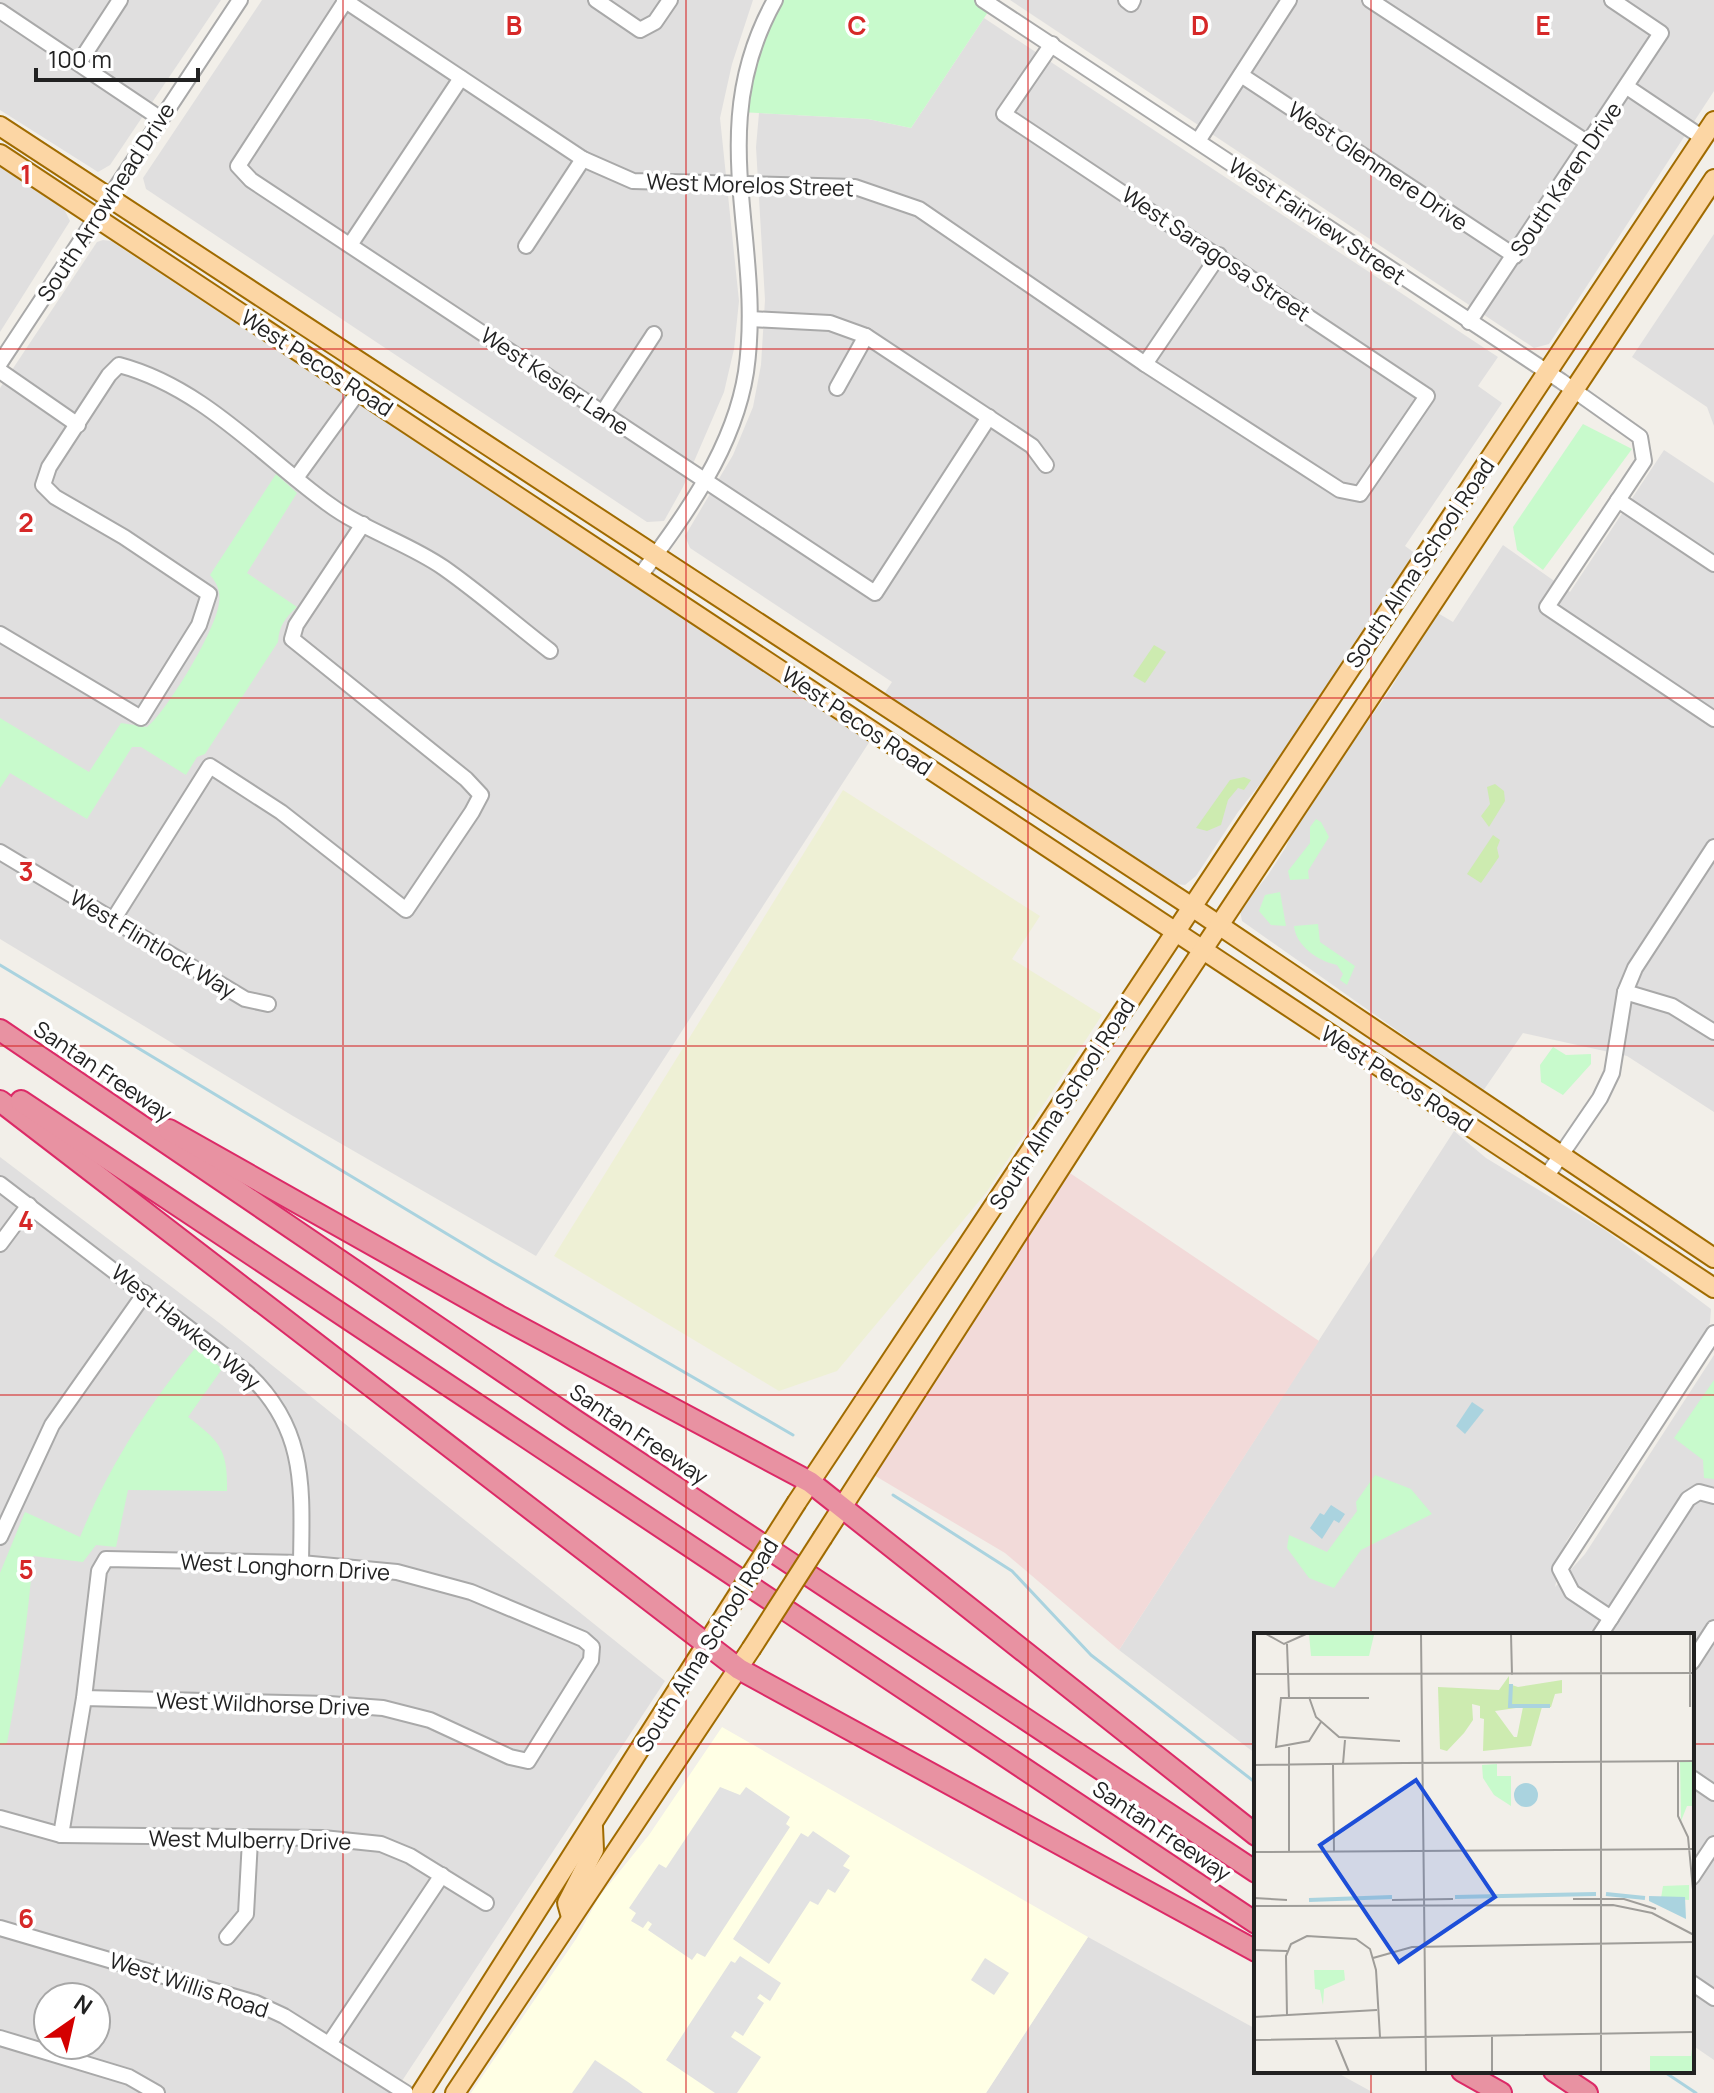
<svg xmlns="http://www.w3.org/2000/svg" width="1714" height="2093" font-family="Manrope,sans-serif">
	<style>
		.residential { fill: #e0dfdf; fill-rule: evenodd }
		.commercial { fill: #f2dad9 }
		.education { fill: #ffffe5 }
		.farmland { fill: #eef0d5 }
		.grass { fill: #cdebb0 }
		.park { fill: #c8facc }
		.parking { fill: #e2e2e2 }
		.water { fill: #aad3df }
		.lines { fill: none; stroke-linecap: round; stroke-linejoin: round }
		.stream { stroke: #aad3df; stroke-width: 3 }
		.minor-casing { stroke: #a9a9a9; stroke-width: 18 }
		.major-casing { stroke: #a06b00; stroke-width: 22 }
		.highway-casing { stroke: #dc2a67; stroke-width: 24 }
		.minor { stroke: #fff; stroke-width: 14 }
		.major { stroke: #fcd6a4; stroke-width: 18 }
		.highway { stroke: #e892a2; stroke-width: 20 }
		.major-bridge-casing { stroke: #a06b00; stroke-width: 22; stroke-linecap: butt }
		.major-bridge { stroke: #fcd6a4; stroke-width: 18 }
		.grid { fill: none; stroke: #d62828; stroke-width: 2; stroke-opacity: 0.55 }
		.labels { text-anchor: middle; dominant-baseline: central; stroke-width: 7; stroke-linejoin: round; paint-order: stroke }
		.street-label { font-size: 22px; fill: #222; stroke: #fff }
		.inset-river { fill: none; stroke: #aad3df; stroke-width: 4 }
		.inset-road { fill: none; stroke: #9f9d99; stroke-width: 2 }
		.view { fill: #1d4ed8; fill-opacity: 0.15; stroke: #1d4ed8; stroke-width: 4 }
		.inset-edge { fill: none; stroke: #222; stroke-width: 4 }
		.grid-label { font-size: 26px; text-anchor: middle; font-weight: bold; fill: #d62828; stroke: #fff; stroke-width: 7; stroke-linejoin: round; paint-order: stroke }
	</style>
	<rect width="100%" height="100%" fill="#f2efe9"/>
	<g class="residential">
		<polygon points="0,0 221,0 110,165 98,172 0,110"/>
		<polygon points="262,0 753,0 732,64 720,118 739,301 734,349 724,392 683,487 664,521 647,522 146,189 143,178"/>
		<polygon points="1010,0 1714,0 1714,91 1549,344 1534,348"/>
		<polygon points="984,18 1498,357 1478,386 1502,403 1405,546 1416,554 1286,751 1238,812 1196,876 1185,885 1176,884 884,694 892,682 690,548 685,536 733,455 753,407 761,365 765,300 756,147 759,113 868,119 911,128"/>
		<polygon points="0,167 64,209 70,221 0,332"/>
		<polygon points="1714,234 1714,426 1707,407 1632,357"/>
		<polygon points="103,240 111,241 870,741 536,1256 293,1116 0,939 0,388 97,242"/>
		<polygon points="1664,450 1714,483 1714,1112 1627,1056 1523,1033 1483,1091 1242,921 1240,910 1268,875 1286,847 1294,826 1390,690 1436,612 1453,622 1503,545 1570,592"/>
		<polygon points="1454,1131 1486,1158 1605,1230 1711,1309 1710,1323 1566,1542 1555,1587 1585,1554 1714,1355 1714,2060 1692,2045 1692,1635 1256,1635 1256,1754 1119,1650"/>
		<path d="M 0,1157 L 222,1325 L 665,1681 L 398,2087 L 406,2093 L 0,2093 ZM 48,1997 L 96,1997 L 96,2045 L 48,2045 Z"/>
		<polygon points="1088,1937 1256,2029 1256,2071 1334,2071 1374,2093 986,2093"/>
	</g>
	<polygon class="commercial" points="1061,1167 1319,1341 1119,1650 1005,1553 867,1471"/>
	<polygon class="education" points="722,1727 1088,1937 986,2093 471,2093 576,1939 599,1897 649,1835"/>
	<polygon class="farmland" points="843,790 1040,916 1012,959 1102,1015 986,1193 837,1371 779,1391 554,1256"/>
	<g class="grass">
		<polygon points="1154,645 1166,652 1145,683 1133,676"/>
		<polygon points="1244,777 1251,780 1244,790 1238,788 1228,800 1221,825 1207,831 1196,828 1230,780"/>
		<polygon points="1495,784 1504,791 1505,801 1489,827 1481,816 1490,804 1487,787"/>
		<polygon points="1493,835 1500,840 1497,848 1499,857 1481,883 1467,874"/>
	</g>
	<g class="park">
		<polygon points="775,0 983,0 992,6 911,128 868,119 739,112"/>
		<polygon points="1583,424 1632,449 1543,570 1517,550 1513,527"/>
		<path d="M 276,474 L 297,493 L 247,573 L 297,607 C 285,618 279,626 278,642 L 205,754 L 197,757 L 186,775 L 141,747 L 132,747 L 87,819 L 10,773 L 0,788 L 0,718 L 89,772 L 121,723 L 147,727 C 167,711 216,630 219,603 C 221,592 217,583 210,575 Z"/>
		<polygon points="1316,819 1321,822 1329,837 1308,871 1309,879 1290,880 1288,871 1310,843 1310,827"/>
		<polygon points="1280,892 1286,926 1271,925 1259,911 1265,895"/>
		<path d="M 1318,924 L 1320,942 L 1355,966 L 1347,985 L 1340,980 L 1343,974 L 1337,965 C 1318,961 1296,946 1294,926 Z"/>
		<polygon points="1553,1047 1566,1055 1591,1054 1591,1064 1563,1095 1541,1082 1540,1065"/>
		<path d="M 197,1346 L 222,1369 L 188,1417 C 220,1441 228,1450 227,1491 L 128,1490 L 116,1547 L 96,1545 L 83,1562 L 33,1556 C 28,1620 19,1681 7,1743 L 0,1745 L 0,1573 L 25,1512 L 80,1537 C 109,1466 148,1405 197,1346 Z"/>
		<polygon points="1714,1380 1714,1479 1704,1478 1703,1460 1674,1438"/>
		<polygon points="1375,1475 1411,1489 1432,1514 1361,1550 1334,1588 1309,1578 1287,1548 1289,1535 1327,1552 1357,1511 1356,1502"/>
	</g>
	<g class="parking">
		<polygon points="720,1787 740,1795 746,1787 790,1817 786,1824 790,1827 705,1957 697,1953 692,1960 648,1930 652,1924 648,1921 643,1928 631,1921 636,1913 629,1908 659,1864 666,1868"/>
		<polygon points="813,1831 850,1856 843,1866 850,1870 835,1893 828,1889 818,1905 810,1901 769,1964 733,1939 801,1833 808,1837"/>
		<polygon points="740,1956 781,1983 770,2001 760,1994 757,1998 764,2003 743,2036 735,2031 731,2037 761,2057 737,2093 715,2093 666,2060 731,1961 735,1963"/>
		<polygon points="985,1958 1009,1973 994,1995 971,1980"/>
		<polygon points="595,2060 628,2082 643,2093 572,2093"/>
	</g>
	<g class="water">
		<polygon points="1472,1402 1484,1410 1465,1434 1456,1426"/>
		<polygon points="1331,1505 1345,1514 1339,1523 1334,1520 1322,1539 1310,1528 1320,1513 1324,1515"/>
	</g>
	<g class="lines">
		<g class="stream">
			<polyline points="0,965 492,1261 793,1435"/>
			<polyline points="893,1495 1012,1571 1091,1655 1256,1783"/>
			<polyline points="1663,2071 1696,2093"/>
		</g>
		<defs>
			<g id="minor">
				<polyline points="344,0 583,159 633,181 855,187 919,209 1145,364 1340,490 1360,494 1427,396 1004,114 1052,44"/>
				<polyline points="346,0 238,166 251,180 875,593 989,417"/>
				<polyline points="596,0 640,30 655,22 670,0"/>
				<polyline points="983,0 1561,381 1640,437 1644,461 1547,607 1714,719"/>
				<polyline points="1126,0 1131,4 1133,0"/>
				<polyline points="1370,0 1588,143"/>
				<polyline points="0,11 161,119"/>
				<polyline points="79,63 120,0"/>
				<polyline points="1241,75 1515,256"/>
				<polyline points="1627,87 1703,138"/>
				<polyline points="1198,141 1289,0"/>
				<polyline points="350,245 461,78"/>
				<polyline points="526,246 583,159"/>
				<polyline points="750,319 830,323 866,336 1032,446 1046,465"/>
				<polyline points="1469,322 1661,33 1612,0"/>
				<polyline points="0,363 240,0"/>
				<polyline points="1145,364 1219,255"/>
				<polyline points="0,371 78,425"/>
				<polyline points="837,388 866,336"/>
				<polyline points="603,412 654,334"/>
				<polyline points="296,478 359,391"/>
				<polyline points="1618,500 1714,564"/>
				<path d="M 640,576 C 685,515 734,449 746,372 C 765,240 702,130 775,0"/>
				<path d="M 0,634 L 141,718 L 199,625 L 209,594 L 124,537 L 55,497 L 43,485 L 49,467 L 109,375 L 119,365 C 202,387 260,454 327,503 C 363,530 408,543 444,568 C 481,594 515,624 550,651"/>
				<polyline points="0,852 245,999 268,1004"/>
				<polyline points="113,920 210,766 281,812 406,910 472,812 481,795 466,779 292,639 296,625 363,524"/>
				<polyline points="1625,992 1672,1006 1714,1032"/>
				<polyline points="1546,1177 1600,1098 1612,1073 1625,992 1635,968 1714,847"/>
				<path d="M 0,1184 L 246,1372 C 307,1428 302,1487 301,1563"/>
				<polyline points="0,1244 29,1205"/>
				<polyline points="0,1537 52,1425 145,1293"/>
				<polyline points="1611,1618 1572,1592 1560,1569 1714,1333"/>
				<polyline points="1600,1635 1688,1499 1699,1492 1714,1496"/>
				<polyline points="1692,1662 1714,1628"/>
				<polyline points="1692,1778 1714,1793"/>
				<polyline points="0,1818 61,1835 323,1838 381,1844 410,1856 486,1903"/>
				<polyline points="61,1835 84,1698 99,1571 106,1559 301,1563 397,1572 471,1592 583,1639 592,1647 591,1660 528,1761 510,1757 430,1720 383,1708 329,1704 84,1698"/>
				<polyline points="1692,1877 1714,1844"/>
				<polyline points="0,1928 256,2003 284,2016 406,2093"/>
				<polyline points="227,1937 246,1914 250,1840"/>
				<polyline points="1692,1983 1714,1998"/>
				<polyline points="0,2038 129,2077 157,2093"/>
				<polyline points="329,2044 442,1875"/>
			</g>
			<g id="major">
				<polyline points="0,126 1192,907 1714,1258"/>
				<polyline points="0,154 1714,1288"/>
				<polyline points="797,1502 1714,121"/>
				<polyline points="823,1537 1135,1052 1714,179"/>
				<polyline points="571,1917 567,1903 594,1850 593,1827"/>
				<polyline points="421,2093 718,1626"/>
				<polyline points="455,2093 751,1649"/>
			</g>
			<g id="highway">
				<polyline points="0,1030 576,1421 1256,1872"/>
				<polyline points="0,1101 739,1669 1256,1951"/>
				<polyline points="21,1101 1256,1923"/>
				<polyline points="169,1130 499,1316 810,1482 1256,1835"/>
				<polyline points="1462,2071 1501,2093"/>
				<polyline points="1554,2071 1587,2093"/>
			</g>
		</defs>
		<use href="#minor" class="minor-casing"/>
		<use href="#major" class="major-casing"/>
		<use href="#highway" class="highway-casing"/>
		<use href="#minor" class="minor"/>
		<use href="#major" class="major"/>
		<use href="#highway" class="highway"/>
		<defs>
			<g id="major-bridge">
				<polyline points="718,1626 797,1502"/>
				<polyline points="751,1649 823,1537"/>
			</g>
		</defs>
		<use href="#major-bridge" class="major-bridge-casing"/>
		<use href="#major-bridge" class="major-bridge"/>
	</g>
	<path class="grid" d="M 343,0 L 343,2093M 686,0 L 686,2093M 1028,0 L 1028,2093M 1371,0 L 1371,1635M 0,349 L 1714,349M 0,698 L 1714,698M 0,1046 L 1714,1046M 0,1395 L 1714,1395M 0,1744 L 1256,1744M 1692,1744 L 1714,1744M 1371,2071 L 1371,2093"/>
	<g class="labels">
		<g class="street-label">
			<text transform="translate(1378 166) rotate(34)">West Glenmere Drive</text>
			<text transform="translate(1566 179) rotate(-56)">South Karen Drive</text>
			<text transform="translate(750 185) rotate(2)">West Morelos Street</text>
			<text transform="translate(106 202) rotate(-57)">South Arrowhead Drive</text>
			<text transform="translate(1317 221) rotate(34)">West Fairview Street</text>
			<text transform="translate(1216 254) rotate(34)">West Saragosa Street</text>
			<text transform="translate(317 363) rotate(33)">West Pecos Road</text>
			<text transform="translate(555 381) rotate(34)">West Kesler Lane</text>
			<text transform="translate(1420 563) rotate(-56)">South Alma School Road</text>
			<text transform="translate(857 721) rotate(34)">West Pecos Road</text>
			<text transform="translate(153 944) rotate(31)">West Flintlock Way</text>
			<text transform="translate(103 1071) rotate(34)">Santan Freeway</text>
			<text transform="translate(1397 1079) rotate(33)">West Pecos Road</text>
			<text transform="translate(1062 1104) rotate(-57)">South Alma School Road</text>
			<text transform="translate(186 1327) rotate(39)">West Hawken Way</text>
			<text transform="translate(639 1434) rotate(34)">Santan Freeway</text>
			<text transform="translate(285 1567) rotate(3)">West Longhorn Drive</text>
			<text transform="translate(707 1645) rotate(-58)">South Alma School Road</text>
			<text transform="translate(263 1704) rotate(2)">West Wildhorse Drive</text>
			<text transform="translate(1162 1831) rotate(34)">Santan Freeway</text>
			<text transform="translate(250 1840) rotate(1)">West Mulberry Drive</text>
			<text transform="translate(189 1985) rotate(18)">West Willis Road</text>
		</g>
	</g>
	<g transform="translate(1254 1633)">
		<rect width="440" height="440" fill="#f2efe9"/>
		<path d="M 255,43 L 255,51 L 264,54 L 308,47 L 308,60 L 301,61 L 297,74 L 288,74 L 277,113 L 229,118 L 230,86 L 226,85 L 226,73 L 218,71 L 219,87 L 210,100 L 193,118 L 186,116 L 184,54 L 245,57 ZM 269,74 L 263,104 L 260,104 L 241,78 Z" fill="#cdebb0" fill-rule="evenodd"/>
		<path d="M 55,1 L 120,1 L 120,2 L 115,23 L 57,23 ZM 426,129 L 440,129 L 440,173 L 433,173 L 427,188 ZM 243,131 L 243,143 L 257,143 L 257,173 L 240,162 L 229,145 L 228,132 ZM 435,252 L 435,267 L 407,265 L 409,253 ZM 60,337 L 90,337 L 91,347 L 70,356 L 69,372 L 66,357 L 61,356 ZM 440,400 L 440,439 L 396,439 L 396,423 L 437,423 Z" fill="#c8facc"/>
		<path d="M260 162a12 12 0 1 1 24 0a12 12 0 1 1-24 0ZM 395,263 L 431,264 L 432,286 L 395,268 Z" fill="#aad3df"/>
		<path class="inset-river" d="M 257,51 L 256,73 L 296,73M 352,261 L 391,265M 201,264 L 342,261M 55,267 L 138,264"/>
		<path class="inset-road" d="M 12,1 L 30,11 L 52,1M 167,1 L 172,439M 257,1 L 258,42M 33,11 L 35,65M 0,41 L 440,40M 55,64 L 62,84 L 85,104 L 146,108M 436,74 L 436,1M 67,89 L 55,108 L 22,114 L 27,65 L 115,65M 35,114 L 35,219M 424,128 L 424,183 L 434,204 L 440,267M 150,130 L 440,128M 79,131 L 80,219M 89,131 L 91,107M 0,132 L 150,130M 0,219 L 440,216M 0,265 L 33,267M 319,266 L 370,266 L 402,276M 138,267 L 199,266M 0,273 L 359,272 L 398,280 L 440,302M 0,317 L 33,318M 119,325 L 158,314 L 440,309M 33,383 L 32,323 L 37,311 L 53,303 L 102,306 L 116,316 L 122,337 L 126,404M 0,384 L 123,377M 238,402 L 238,439M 81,405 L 95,439M 0,407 L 440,399M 347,439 L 347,1"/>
		<path class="view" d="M 162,147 L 241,264 L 145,329 L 66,212 Z"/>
		<rect width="440" height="440" class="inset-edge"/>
	</g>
	<g class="grid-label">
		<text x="514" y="35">B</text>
		<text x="857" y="35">C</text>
		<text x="1200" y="35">D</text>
		<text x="1543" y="35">E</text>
		<text x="26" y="184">1</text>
		<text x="26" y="532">2</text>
		<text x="26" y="881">3</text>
		<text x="26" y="1230">4</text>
		<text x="26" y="1579">5</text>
		<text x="26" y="1928">6</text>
	</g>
	<g transform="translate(72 2021) rotate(34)"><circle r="38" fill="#ffffff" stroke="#a7a7a7" stroke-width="2"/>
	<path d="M0-6L14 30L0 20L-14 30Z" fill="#d40000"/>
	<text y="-12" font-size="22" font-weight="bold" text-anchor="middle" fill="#222222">N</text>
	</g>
	<path d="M36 68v12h162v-12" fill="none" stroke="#222222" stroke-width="4"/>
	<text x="48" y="68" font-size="24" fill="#222222" stroke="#ffffff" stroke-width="6" paint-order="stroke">100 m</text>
</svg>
